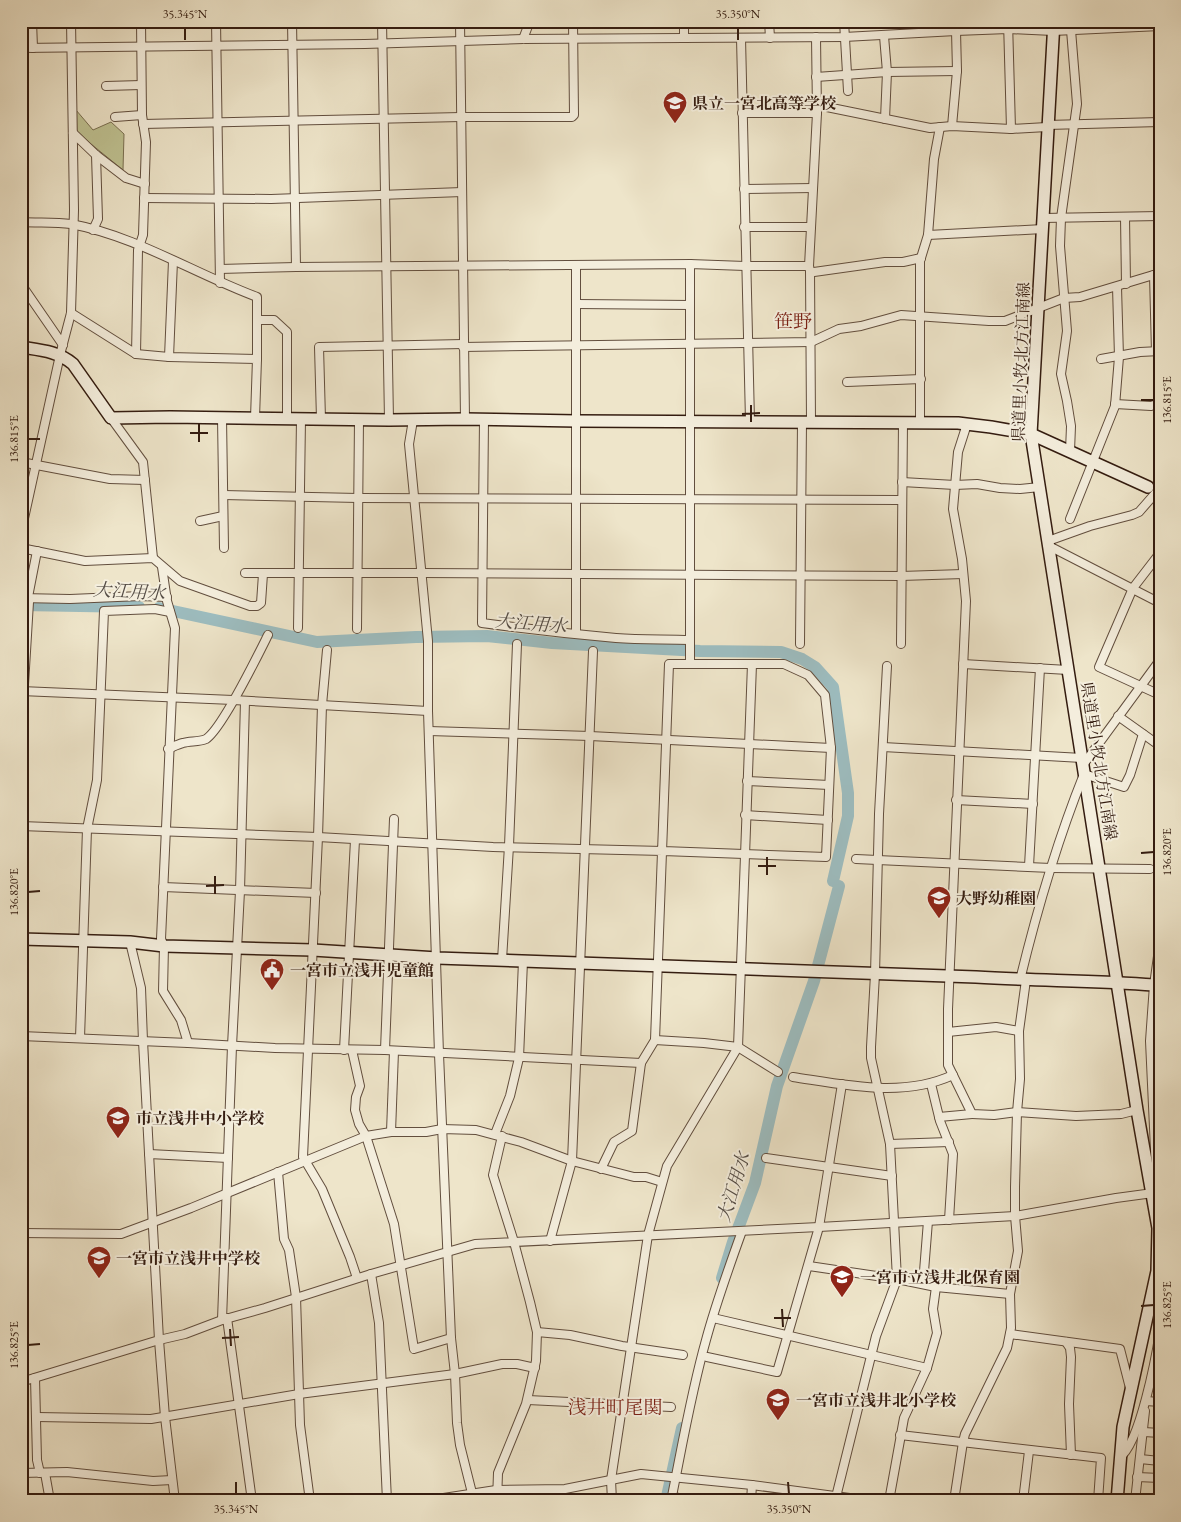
<svg xmlns="http://www.w3.org/2000/svg" width="1181" height="1522" font-family="'EB Garamond','Noto Serif JP',serif">
	<style>
		.green { fill: #bfc292; stroke: #7a6f51 }
		.lines { fill: none; stroke-linecap: round; stroke-linejoin: round }
		.river { stroke: #9dbdc0; stroke-width: 12 }
		.street-casing { stroke: #624e3e; stroke-width: 10 }
		.secondary-casing { stroke: #341c10; stroke-width: 14 }
		.street { stroke: #f4eedd; stroke-width: 8 }
		.secondary { stroke: #f4eedd; stroke-width: 11 }
		.ticks { fill: none; stroke: #341c10; stroke-width: 2 }
		.labels { text-anchor: middle; dominant-baseline: central; stroke-width: 4; stroke-linejoin: round; paint-order: stroke }
		.poi-label { font-size: 16px; font-weight: bold; fill: #341c10; stroke: #f4eedd; text-anchor: start }
		.street-label { font-size: 16px; fill: #341c10; stroke: #f4eedd }
		.water-label { font-size: 18px; font-style: italic; fill: #544c45; stroke: #f4eedd }
		.quarter-label { font-size: 19px; fill: #7a1f14; stroke: #f4eedd }
		.neatline { fill: none; stroke: #341c10; stroke-width: 2 }
		.ticks-label { font-size: 12px; text-anchor: middle; fill: #341c10 }
	</style>
	<rect width="100%" height="100%" fill="#eee5ca"/>
	<filter id="stains"><feTurbulence type="fractalNoise" baseFrequency=".004" numOctaves="4"/><feColorMatrix values="0 0 0 0 .2 0 0 0 0 .09 0 0 0 0 .02 0 0 0 .5 -.17"/></filter>
	<radialGradient id="worn" r=".72"><stop offset=".6" stop-color="#630" stop-opacity="0"/><stop offset="1" stop-color="#630" stop-opacity=".3"/></radialGradient>
	<g class="green">
		<polygon points="76,110 93,130 111,122 124,134 123,170 75,131"/>
		<path d="M 1160,970 L 1160,1163 C 1157,1100 1150,1034 1160,970 Z"/>
	</g>
	<g class="lines">
		<g class="river">
			<polyline points="21,605 139,607"/>
			<polyline points="159,608 317,642 416,637 487,636 552,643 700,651 781,652 802,659 815,667 833,687 848,793 848,816 833,881"/>
			<polyline points="722,1278 733,1242 755,1183 777,1086 814,981 839,886"/>
			<polyline points="666,1501 682,1428"/>
		</g>
		<defs>
			<g id="street">
				<polyline points="32,21 33,48"/>
				<polyline points="216,21 220,283"/>
				<polyline points="292,21 296,267"/>
				<polyline points="382,21 389,420"/>
				<polyline points="460,21 465,419"/>
				<polyline points="684,21 684,38"/>
				<polyline points="769,21 770,38"/>
				<polyline points="844,21 848,91"/>
				<polyline points="1008,21 1011,129"/>
				<polyline points="936,32 936,21"/>
				<polyline points="884,36 887,72 885,119"/>
				<polyline points="816,37 817,113 809,266 810,271 814,272 885,262 903,262 921,258"/>
				<polyline points="741,38 750,421"/>
				<polyline points="523,39 530,21"/>
				<polyline points="21,48 365,44 523,39 844,37 956,31 1008,29 1053,31 1160,26"/>
				<polyline points="816,77 887,72 957,71"/>
				<polyline points="106,86 141,85"/>
				<polyline points="817,105 930,128 952,126 1011,129 1047,127"/>
				<polyline points="742,113 817,113"/>
				<polyline points="115,117 142,115"/>
				<polyline points="143,124 461,117 572,117 574,115 573,21"/>
				<polyline points="1047,125 1160,122"/>
				<polyline points="952,126 957,71 956,31"/>
				<polyline points="73,133 96,155 126,178 145,184"/>
				<polyline points="744,189 813,188"/>
				<polyline points="144,198 271,199 462,192"/>
				<polyline points="1125,217 1126,284"/>
				<polyline points="1043,218 1160,216"/>
				<path d="M 21,222 C 38,223 55,222 71,224 C 136,236 195,274 257,297 L 257,359"/>
				<polyline points="744,227 811,227"/>
				<polyline points="93,230 98,219 96,155"/>
				<polyline points="928,235 1043,229"/>
				<polyline points="220,269 296,267 690,264 745,266 809,266"/>
				<polyline points="810,271 811,422"/>
				<polyline points="1154,275 1156,352"/>
				<polyline points="21,284 63,345"/>
				<polyline points="577,304 690,305"/>
				<polyline points="71,313 136,354 169,357 257,359 255,418"/>
				<polyline points="257,320 274,320 287,332 287,419"/>
				<polyline points="463,347 811,342 839,329 861,326 901,315 989,321 1005,321 1064,298 1080,297 1160,273"/>
				<polyline points="136,354 138,250 143,235 146,142 142,115 141,21"/>
				<polyline points="169,357 173,261"/>
				<polyline points="1101,359 1140,352 1160,351"/>
				<polyline points="847,382 921,379"/>
				<polyline points="1115,404 1151,406 1157,404 1160,398"/>
				<polyline points="111,418 143,462 153,558"/>
				<polyline points="222,418 224,548"/>
				<polyline points="321,419 319,347 463,344"/>
				<path d="M 484,419 L 482,623 C 527,629 572,634 616,638 C 641,640 666,639 690,640"/>
				<polyline points="413,420 409,444 428,641 428,711 439,1054 451,1338 455,1374 457,1423 460,1445 474,1501"/>
				<polyline points="920,422 920,261 928,235 934,159 940,127"/>
				<polyline points="967,424 958,452 953,509 962,559 966,601 948,1009 948,1065 972,1114 994,1115 1017,1112 1076,1116 1121,1114 1137,1110"/>
				<polyline points="1070,451 1071,426 1067,401 1061,374 1067,331 1060,246 1061,218 1077,104 1071,30"/>
				<polyline points="21,462 110,479 145,480"/>
				<polyline points="902,482 955,485 977,484 1000,488 1020,489 1040,487"/>
				<polyline points="224,495 358,498 901,500"/>
				<polyline points="1070,519 1115,406 1119,357 1117,287"/>
				<polyline points="200,521 223,516"/>
				<polyline points="21,532 60,355 71,313 74,210 71,21"/>
				<polyline points="1048,541 1090,526 1132,515 1139,512 1160,488"/>
				<polyline points="1049,546 1160,603"/>
				<polyline points="21,548 85,561 153,558 180,581 250,606 257,606 261,603 263,574"/>
				<polyline points="1160,553 1133,588 1099,667 1160,695"/>
				<polyline points="162,567 167,601 175,628 161,939 164,946 163,991 181,1020 188,1043"/>
				<polyline points="245,573 423,573 901,576 963,574"/>
				<polyline points="21,598 70,599 141,596 167,597"/>
				<polyline points="298,628 301,419"/>
				<polyline points="357,629 359,420"/>
				<polyline points="576,633 576,266"/>
				<polyline points="800,644 802,422"/>
				<polyline points="901,644 903,422"/>
				<polyline points="327,650 322,705 318,837 303,1157 322,1189 350,1257 357,1278"/>
				<polyline points="690,664 690,264"/>
				<polyline points="963,664 1068,670"/>
				<polyline points="21,691 233,700 428,711"/>
				<polyline points="1118,716 1160,746"/>
				<polyline points="429,731 590,736 831,748"/>
				<polyline points="21,734 29,602 28,597 37,551"/>
				<polyline points="883,747 1082,758"/>
				<path d="M 168,749 C 173,747 178,744 183,743 C 190,741 199,742 206,739 C 222,729 258,655 268,635"/>
				<polyline points="1083,765 1160,660"/>
				<polyline points="747,781 829,785"/>
				<polyline points="956,800 1033,804"/>
				<polyline points="745,815 828,820"/>
				<polyline points="21,826 318,837 493,847 663,851 826,857 831,748 825,695 808,675 784,664 669,664 655,1040 641,1063 632,1131 614,1142 601,1169"/>
				<polyline points="856,859 1051,868 1150,869"/>
				<polyline points="1029,866 1040,668"/>
				<polyline points="163,887 316,893"/>
				<polyline points="130,942 141,988 143,1041 159,1340 165,1417 175,1501"/>
				<polyline points="502,960 509,846 517,644"/>
				<path d="M 1020,980 C 1037,910 1057,841 1084,774 L 1124,787 L 1130,775 L 1143,734"/>
				<polyline points="948,1032 996,1027 1019,1031"/>
				<polyline points="21,1036 188,1043 275,1048 385,1050 641,1063"/>
				<polyline points="80,1038 87,829 97,780 104,611 155,609 170,612"/>
				<polyline points="655,1040 704,1043 738,1047 778,1072"/>
				<polyline points="344,1050 355,840"/>
				<polyline points="352,1050 360,1086 356,1097 355,1110 359,1124 366,1136 394,1224 414,1349 451,1338"/>
				<polyline points="385,1050 394,819"/>
				<path d="M 793,1077 C 846,1085 903,1098 953,1075"/>
				<polyline points="931,1084 940,1121 953,1154 949,1220"/>
				<polyline points="939,1117 972,1114"/>
				<polyline points="391,1132 394,1051"/>
				<polyline points="495,1134 510,1096 519,1058 523,961"/>
				<polyline points="890,1144 949,1142"/>
				<polyline points="149,1154 228,1158"/>
				<polyline points="766,1158 892,1176"/>
				<polyline points="278,1172 284,1239 289,1250 296,1297 300,1425 310,1501"/>
				<polyline points="21,1233 121,1234 191,1208 366,1136 391,1132 426,1132 442,1129 476,1130 521,1142 572,1161 634,1177 646,1177 662,1182"/>
				<polyline points="550,1241 572,1161 593,651"/>
				<polyline points="809,1266 897,1279 936,1287 1010,1294"/>
				<polyline points="371,1274 379,1323 387,1501"/>
				<polyline points="923,1284 928,1221"/>
				<polyline points="227,1318 252,1501"/>
				<polyline points="713,1318 927,1368"/>
				<polyline points="222,1320 232,1046 240,891 245,701"/>
				<polyline points="537,1332 570,1335 622,1346 683,1355"/>
				<polyline points="1010,1334 1120,1349 1130,1388"/>
				<polyline points="1066,1342 1070,1348 1071,1357 1069,1404 1071,1455"/>
				<polyline points="707,1357 777,1372 819,1227 842,1084"/>
				<polyline points="35,1378 37,1460 40,1473"/>
				<polyline points="21,1382 159,1340 185,1334 222,1320 265,1308 371,1274 475,1244 819,1227 1015,1216 1116,1198 1153,1193 1156,1171 1150,1041 1154,985 1160,942"/>
				<polyline points="528,1400 671,1407"/>
				<polyline points="1146,1401 1160,1402"/>
				<polyline points="37,1417 151,1419 299,1394 455,1374 502,1364 517,1364 535,1368"/>
				<polyline points="1144,1432 1160,1433"/>
				<polyline points="900,1435 1101,1458 1098,1501"/>
				<path d="M 1120,1457 C 1140,1443 1156,1357 1160,1332"/>
				<polyline points="1140,1459 1160,1461"/>
				<polyline points="21,1473 67,1472 153,1481 172,1480"/>
				<polyline points="45,1473 50,1501"/>
				<polyline points="1137,1477 1160,1478"/>
				<polyline points="552,1490 553,1501"/>
				<polyline points="672,1496 688,1501"/>
				<polyline points="424,1501 496,1490 565,1489 641,1474 752,1485 872,1501"/>
				<polyline points="497,1501 498,1473 526,1404 536,1361 537,1332 530,1302 514,1242 493,1175 502,1136"/>
				<polyline points="612,1501 611,1480 648,1235 667,1166 738,1047 752,664"/>
				<path d="M 671,1501 C 682,1447 691,1393 706,1340 C 716,1303 729,1267 742,1231"/>
				<polyline points="751,1501 752,1485"/>
				<polyline points="835,1501 876,1336 897,1279 890,1144 871,1058 871,1047 875,974 879,814 887,666"/>
				<polyline points="889,1501 904,1418 927,1368 937,1333 933,1309 936,1287"/>
				<polyline points="954,1501 963,1442 965,1434 1007,1348 1011,1328 1010,1294 1018,1251 1015,1216 1015,1187 1017,1112 1020,1079 1019,1031 1026,980"/>
				<polyline points="1023,1501 1029,1451"/>
				<polyline points="1135,1501 1145,1411"/>
			</g>
			<g id="secondary">
				<polyline points="1054,21 1031,434 1137,1110 1158,1228 1157,1271 1123,1427 1117,1501"/>
				<path d="M 21,347 C 40,350 58,351 73,364 L 111,418 L 170,417 L 389,420 L 465,419 L 577,421 L 958,423 L 991,427 L 1031,434 L 1148,487"/>
				<path d="M 21,939 L 130,942 L 164,946 L 313,950 L 437,958 L 976,977 C 1035,981 1095,980 1154,985"/>
			</g>
		</defs>
		<use href="#street" class="street-casing"/>
		<use href="#secondary" class="secondary-casing"/>
		<use href="#street" class="street"/>
		<use href="#secondary" class="secondary"/>
	</g>
	<path class="ticks" d="M 185,28 L 185,40M 738,28 L 738,40M 1141,400 L 1154,400M 751,405 L 751,422M 742,414 L 760,413M 199,424 L 199,442M 190,433 L 208,433M 28,439 L 40,439M 1141,853 L 1154,852M 767,857 L 767,875M 758,866 L 776,866M 215,876 L 215,894M 206,886 L 224,885M 28,892 L 40,891M 1141,1306 L 1154,1305M 782,1309 L 783,1327M 774,1318 L 791,1318M 230,1329 L 231,1346M 222,1338 L 239,1337M 28,1345 L 40,1344M 236,1482 L 236,1494M 788,1482 L 789,1494"/>
	<defs>
		<symbol id="school-pin" viewBox="-11 -11 22 30"><path d="M0 17L-7.5 6A9.5 9.5 0 1 1 7.5 6Z" fill="#8f2418" stroke="#f4eedd"/><path d="M0-5L7-2L0 1L-7-2ZM-4 1L0 2.5L4 1V4Q0 6-4 4Z" fill="#fff"/></symbol>
		<symbol id="civic-pin" viewBox="-11 -11 22 30"><path d="M0 17L-7.5 6A9.5 9.5 0 1 1 7.5 6Z" fill="#8f2418" stroke="#f4eedd"/><path d="M-.6-6.5H3V-4.5H.6V-3L4-1V1h2V6H-6V1h2V-1L-.6-3ZM-1.2 2.5V6h2.4V2.5Z" fill="#fff"/></symbol>
	</defs>
	<g fill-rule="evenodd">
		<use href="#school-pin" x="661" y="89" width="28" height="38"/>
		<use href="#school-pin" x="925" y="884" width="28" height="38"/>
		<use href="#civic-pin" x="258" y="956" width="28" height="38"/>
		<use href="#school-pin" x="104" y="1104" width="28" height="38"/>
		<use href="#school-pin" x="85" y="1244" width="28" height="38"/>
		<use href="#school-pin" x="828" y="1263" width="28" height="38"/>
		<use href="#school-pin" x="764" y="1386" width="28" height="38"/>
	</g>
	<g class="labels">
		<g class="poi-label">
			<text x="692" y="103">県立一宮北高等学校</text>
			<text x="956" y="898">大野幼稚園</text>
			<text x="290" y="970">一宮市立浅井児童館</text>
			<text x="136" y="1118">市立浅井中小学校</text>
			<text x="116" y="1258">一宮市立浅井中学校</text>
			<text x="860" y="1277">一宮市立浅井北保育園</text>
			<text x="796" y="1400">一宮市立浅井北小学校</text>
		</g>
		<g class="street-label">
			<text transform="translate(1021 362) rotate(-88)">県道里小牧北方江南線</text>
			<text transform="translate(1099 761) rotate(81)">県道里小牧北方江南線</text>
		</g>
		<g class="water-label">
			<text transform="translate(129 591) rotate(3)">大江用水</text>
			<text transform="translate(531 623) rotate(5)">大江用水</text>
			<text transform="translate(733 1187) rotate(-73)">大江用水</text>
		</g>
		<g class="quarter-label">
			<text x="793" y="321">笹野</text>
			<text x="615" y="1407">浅井町尾関</text>
		</g>
	</g>
	<rect width="1181" height="1522" fill="none" stroke="#eee5ca" stroke-width="55"/>
	<rect x="28" y="28" width="1126" height="1466" class="neatline"/>
	<g class="ticks-label">
		<text x="185" y="18">35.345°N</text>
		<text x="738" y="18">35.350°N</text>
		<text transform="translate(1167 400) rotate(-90)" y="4">136.815°E</text>
		<text transform="translate(14 439) rotate(-90)" y="4">136.815°E</text>
		<text transform="translate(1167 852) rotate(-90)" y="4">136.820°E</text>
		<text transform="translate(14 892) rotate(-90)" y="4">136.820°E</text>
		<text transform="translate(1167 1305) rotate(-90)" y="4">136.825°E</text>
		<text transform="translate(14 1345) rotate(-90)" y="4">136.825°E</text>
		<text x="236" y="1513">35.345°N</text>
		<text x="789" y="1513">35.350°N</text>
	</g>
	<rect width="100%" height="100%" filter="url(#stains)"/>
	<rect width="100%" height="100%" fill="url(#worn)"/>
</svg>
